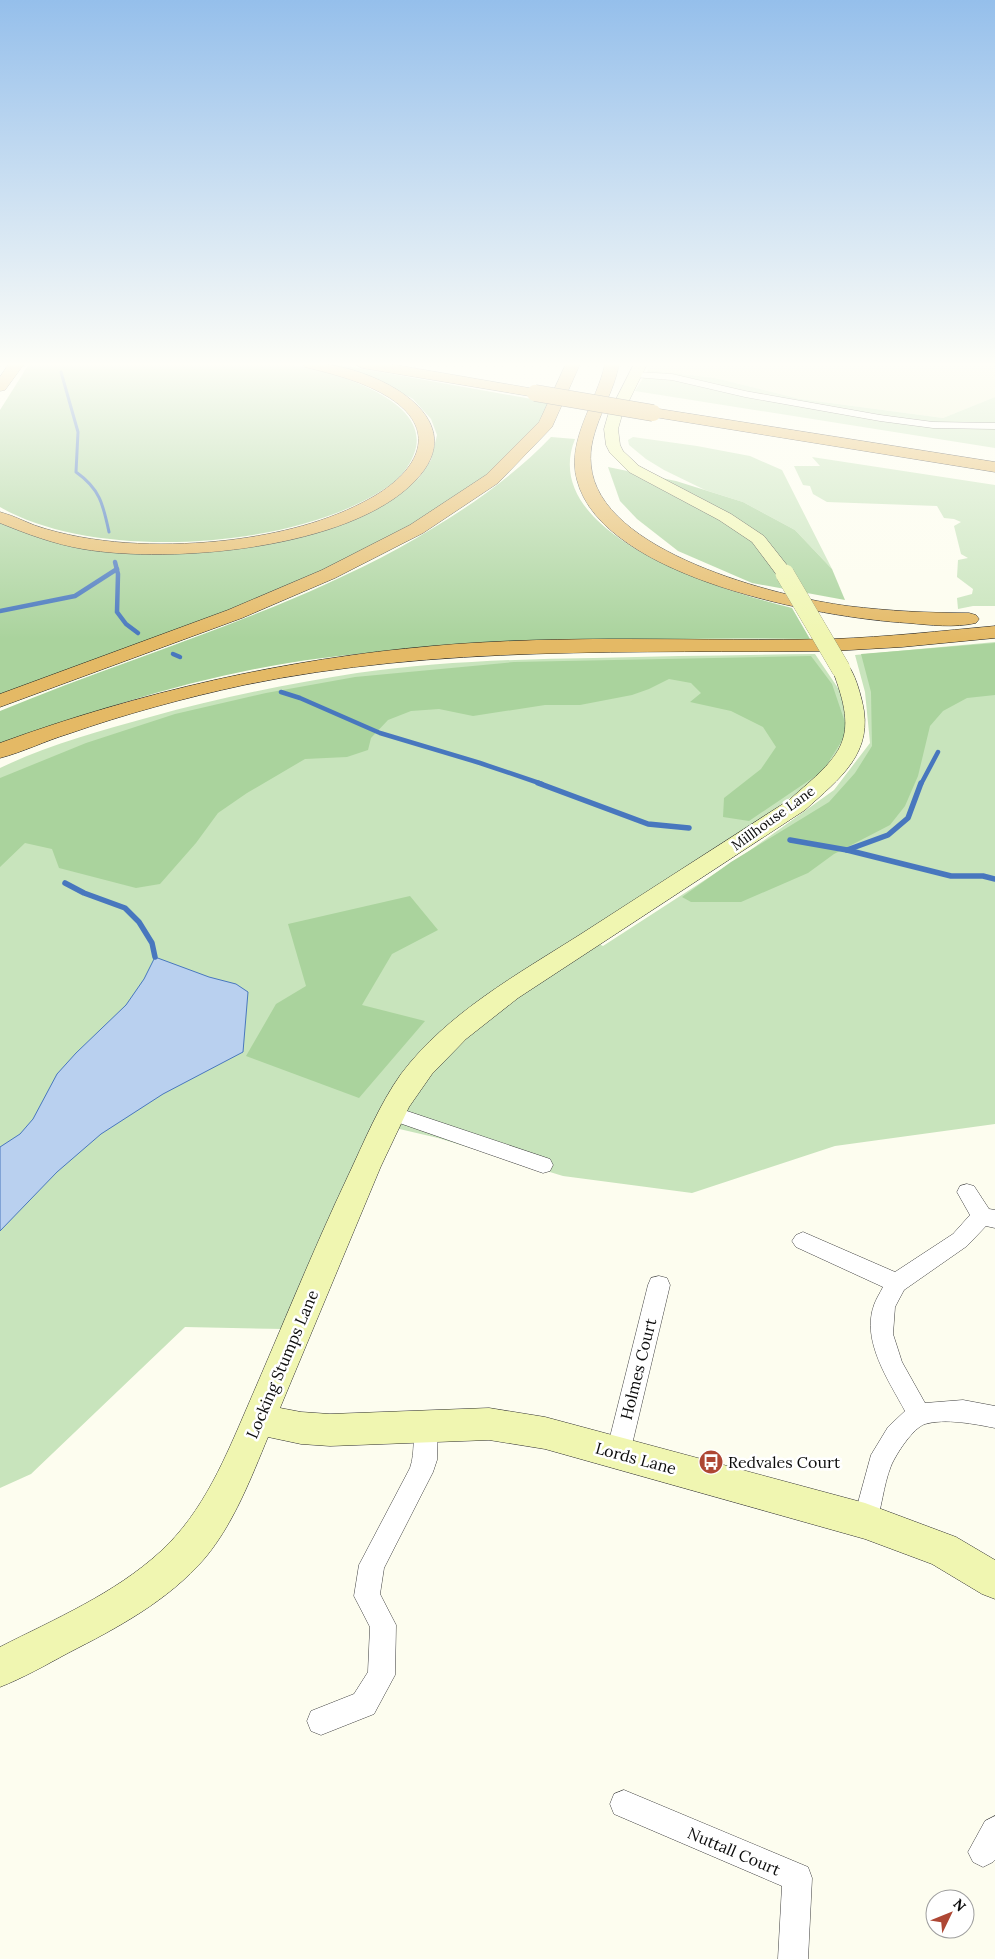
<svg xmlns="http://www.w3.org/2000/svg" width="995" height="1959" font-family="Lora,serif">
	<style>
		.farmland { fill: #edf1d1 }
		.green { fill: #c8e4bc }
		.forest { fill: #aad39d }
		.water { fill: #b9d0ef; stroke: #4877be }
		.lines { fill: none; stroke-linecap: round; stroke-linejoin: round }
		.stream-far2 { stroke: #4877be; stroke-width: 3 }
		.stream-far1 { stroke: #4877be; stroke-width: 4.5 }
		.stream { stroke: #4877be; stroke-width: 5.5 }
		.street-casing { stroke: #404040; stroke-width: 1 }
		.secondary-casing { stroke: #2f2f2f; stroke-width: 1 }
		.highway-casing { stroke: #1e1e1e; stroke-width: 1 }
		.street { fill: #fff; fill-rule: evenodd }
		.secondary { fill: #f0f6b1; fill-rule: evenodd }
		.highway { fill: #e4b965; fill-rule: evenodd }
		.secondary-bridge-casing { stroke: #2f2f2f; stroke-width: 19; stroke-linecap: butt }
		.highway-bridge-casing { stroke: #1e1e1e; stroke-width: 17; stroke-linecap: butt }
		.secondary-bridge { stroke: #f0f6b1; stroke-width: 19 }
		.highway-bridge { stroke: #e4b965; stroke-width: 16 }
		.labels { text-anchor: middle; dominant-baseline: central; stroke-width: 5; stroke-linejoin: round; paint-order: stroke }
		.street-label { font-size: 14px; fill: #0d0d0d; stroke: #fff }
		.near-street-label { font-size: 16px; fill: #0d0d0d; stroke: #fff }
		.near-poi-label { font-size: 16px; fill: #0d0d0d; stroke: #fff; text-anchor: start }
	</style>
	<rect width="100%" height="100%" fill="#fdfdef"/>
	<polygon class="farmland" points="649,364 995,364 995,397 943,418 800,399 715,378 648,370"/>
	<g class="green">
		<polygon points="648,370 715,378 800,399 943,418 995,397 995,448 635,391"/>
		<polygon points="633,437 697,446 750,456 782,470 832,569 795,530 743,502 705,490 664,470 646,459 629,445 628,440"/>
		<polygon points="812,457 995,485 995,606 973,606 958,609 957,598 972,594 973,589 957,577 958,560 968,558 961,554 954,526 961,522 954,519 944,518 937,506 827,502 813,494 810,486 803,485 794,466 820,466"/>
		<path d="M 995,642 L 995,1124 L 835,1146 L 692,1193 L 563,1176 L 438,1138 L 378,1124 L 284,1329 L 185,1327 L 31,1474 L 0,1488 L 0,768 C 48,745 99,731 150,717 C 218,698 287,684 357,673 C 436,662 515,659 594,658 C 668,656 741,655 815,654 L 840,691 L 851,732 L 825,773 L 753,824 L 583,936 L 603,946 L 745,854 L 834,790 L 870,743 L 865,692 L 855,655 Z"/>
	</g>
	<g class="forest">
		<path d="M 29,364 C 90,364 150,364 210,364 C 234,364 271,361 294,365 C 331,371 435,400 414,454 C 410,465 403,474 394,482 C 305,550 96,563 0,507 L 0,410 Z"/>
		<polygon points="325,364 336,364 554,403 547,417 490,475 399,535 264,598 0,696 0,523 48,540 228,548 386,503 419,478 431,460 437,435 431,419 413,399 404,394"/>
		<path d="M 551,437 L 575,439 C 536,536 727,592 792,608 L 810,639 C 696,637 584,640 471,647 C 422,650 372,651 323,658 C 212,672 104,706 0,746 L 0,711 C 133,656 272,617 399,548 C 454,517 507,483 551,437 Z"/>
		<polygon points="608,467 676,481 743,502 795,530 832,569 845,600 752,583 678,551 637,519 620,501"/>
		<polygon points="995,643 995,695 967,698 943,711 930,726 918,776 905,806 890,825 834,854 808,873 741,902 691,902 682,897 731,862 829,802 855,773 872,746 871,692 861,654"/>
		<polygon points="811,656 832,684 848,731 823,771 749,821 723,817 724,798 761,769 776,747 763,727 731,711 690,702 701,693 691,683 669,679 649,689 632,695 580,705 545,705 473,716 439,709 411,711 388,720 371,738 368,750 347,757 305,759 247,793 218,813 196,843 160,884 136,888 59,868 52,849 25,843 0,867 0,778 86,743 175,714 266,693 355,677 514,662"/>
		<polygon points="410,896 438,930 392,954 362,1005 425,1021 359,1098 246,1056 276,1004 306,986 288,924"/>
	</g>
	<polygon class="water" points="155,957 209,977 236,984 248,992 243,1052 163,1094 101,1134 57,1172 0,1231 0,1147 20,1134 33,1119 57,1074 76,1053 126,1005 144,979"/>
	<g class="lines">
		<path class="stream-far2" d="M 61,372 L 78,432 L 76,472 C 100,489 103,504 109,532"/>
		<g class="stream-far1">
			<polyline points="115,562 118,574 117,612 126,624 138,633"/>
			<polyline points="0,611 75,596 117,569"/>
			<polyline points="173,654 180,657"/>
			<polyline points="281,692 300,698 380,733 480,763 542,784"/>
			<polyline points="921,784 938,752"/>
		</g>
		<g class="stream">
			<polyline points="538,783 648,824 689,828"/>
			<polyline points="790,840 847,850 951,876 983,876 995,879"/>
			<polyline points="847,850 888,835 908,818 921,783"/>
			<polyline points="65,883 84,893 125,908 139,922 152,943 155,957"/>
		</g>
		<defs>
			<g id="street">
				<polygon points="637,372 672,374 745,391 880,415 933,422 995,423 995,429 933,428 880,421 745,397 672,380 634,377 632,375"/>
				<polygon points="392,1106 550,1159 553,1165 550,1171 543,1173 385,1118 382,1113 385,1108"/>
				<path d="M 967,1184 L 974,1186 L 989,1209 L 995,1210 L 995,1228 L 986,1226 L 967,1246 L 904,1290 L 895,1307 L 893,1334 L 902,1362 L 925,1403 L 963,1400 L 995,1406 L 995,1428 C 975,1424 945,1418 925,1424 C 913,1428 896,1454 891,1466 C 883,1486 882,1509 874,1530 L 865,1533 L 856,1530 L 853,1521 L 871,1455 L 888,1427 L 905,1411 C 889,1381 861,1341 874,1305 C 876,1299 880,1293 883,1287 L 796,1247 L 792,1241 L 796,1235 L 803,1232 L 895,1272 L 953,1234 L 970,1215 L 957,1192 L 960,1186 Z"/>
				<polygon points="659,1276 667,1278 670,1285 630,1453 626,1461 618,1464 610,1461 606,1453 648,1285 651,1278"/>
				<path d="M 426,1415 L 434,1418 L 438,1426 L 437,1460 L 433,1472 L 384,1568 L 380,1594 L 396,1625 L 395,1675 L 374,1714 L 321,1735 L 311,1731 L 307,1721 L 311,1711 L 354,1694 L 368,1672 L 370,1627 L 354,1596 L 359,1565 L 410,1468 C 416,1451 411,1434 418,1418 Z"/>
				<polygon points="624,1790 808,1867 812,1878 808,1959 778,1959 782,1886 614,1814 610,1804 614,1794"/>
				<polygon points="995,1816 995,1860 993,1862 983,1867 973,1862 968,1852 985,1821"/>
			</g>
			<g id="secondary">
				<polygon points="634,364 647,364 622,415 618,429 620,445 623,451 639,466 731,514 764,536 794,574 791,578 779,578 752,542 719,520 629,472 610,453 606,445 604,429 608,415"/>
				<path d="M 841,663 L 848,665 C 855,675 859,689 862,701 C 875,753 840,778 805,810 L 518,998 L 466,1039 L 432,1074 L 409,1107 L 381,1166 L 280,1408 L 301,1412 L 330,1414 L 489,1408 L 545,1417 L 865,1503 L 956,1537 L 995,1560 L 995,1599 L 982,1594 L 932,1564 L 865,1539 L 545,1449 L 489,1440 L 330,1446 L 301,1444 L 268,1437 C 251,1478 234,1523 205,1558 C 168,1601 117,1628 68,1653 C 46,1665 23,1678 0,1687 L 0,1647 C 55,1619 114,1594 160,1552 C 204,1512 226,1456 249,1403 C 282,1327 313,1250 348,1176 C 364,1142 379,1105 401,1074 C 447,1013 518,974 581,934 C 650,889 720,845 789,800 C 843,753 860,741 832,669 L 834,665 Z"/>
			</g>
			<g id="highway">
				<polygon points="9,364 24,364 5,390 0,391 0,377"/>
				<path d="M 303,364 C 312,364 321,363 330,365 C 384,373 474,420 415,481 C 350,549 171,564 83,549 C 54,544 27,534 0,523 L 0,512 C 16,516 30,525 46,529 C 105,546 170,547 230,540 C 278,534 329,522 371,498 C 414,474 443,433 390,398 C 365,382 334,374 305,367 Z"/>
				<polygon points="355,364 390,364 535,389 540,390 542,393 540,396 535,397 362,368"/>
				<polygon points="566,364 580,364 552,427 498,483 423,533 335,578 242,618 0,707 0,694 228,610 322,570 410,525 486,475 539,422"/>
				<path d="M 605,364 L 619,364 C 613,398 587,431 591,465 C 598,552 778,597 848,606 C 889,611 929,613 969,613 L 976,615 L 979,619 L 976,623 C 955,628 930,625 908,623 C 822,618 602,578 577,480 C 566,440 597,402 605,364 Z"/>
				<polygon points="653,408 995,462 995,472 648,416 645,413 648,410"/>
				<path d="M 995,626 L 995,638 L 902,647 L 832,651 C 635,653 438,645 244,685 C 184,698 125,714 68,734 C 45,741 23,752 0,758 L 0,743 C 140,692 285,659 433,646 C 566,634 700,642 833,639 C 887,637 941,631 995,626 Z"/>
			</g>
		</defs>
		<use href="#street" class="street-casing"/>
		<use href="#secondary" class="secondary-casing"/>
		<use href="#highway" class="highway-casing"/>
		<use href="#street" class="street"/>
		<use href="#secondary" class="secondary"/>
		<use href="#highway" class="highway"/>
		<defs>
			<polyline id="secondary-bridge" points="785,574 841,669"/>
			<polyline id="highway-bridge" points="535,393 653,413"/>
		</defs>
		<use href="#secondary-bridge" class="secondary-bridge-casing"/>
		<use href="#highway-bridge" class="highway-bridge-casing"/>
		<use href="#secondary-bridge" class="secondary-bridge"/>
		<use href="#highway-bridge" class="highway-bridge"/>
	</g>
	<linearGradient id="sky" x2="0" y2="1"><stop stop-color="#95bfeb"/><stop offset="0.57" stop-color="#fefef8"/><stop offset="1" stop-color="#fefef8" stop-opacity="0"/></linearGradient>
	<rect width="995" height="639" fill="url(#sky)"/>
	<defs>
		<symbol id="bus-disc" viewBox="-11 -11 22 22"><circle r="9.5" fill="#ae4734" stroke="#fff"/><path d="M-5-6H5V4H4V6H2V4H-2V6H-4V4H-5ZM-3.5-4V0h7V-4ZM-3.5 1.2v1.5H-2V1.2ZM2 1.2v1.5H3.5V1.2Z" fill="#fff"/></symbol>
	</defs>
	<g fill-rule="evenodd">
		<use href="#bus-disc" x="697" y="1448" width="28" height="28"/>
	</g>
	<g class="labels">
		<g class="street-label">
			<text transform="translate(773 818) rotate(-36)">Millhouse Lane</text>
		</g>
		<g class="near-street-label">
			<text transform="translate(282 1364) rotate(-67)">Locking Stumps Lane</text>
			<text transform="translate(638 1369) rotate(-76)">Holmes Court</text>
			<text transform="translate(636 1458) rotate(15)">Lords Lane</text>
			<text transform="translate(734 1851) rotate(23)">Nuttall Court</text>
		</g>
		<g class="near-poi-label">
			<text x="728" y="1462">Redvales Court</text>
		</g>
	</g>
	<g transform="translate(950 1914) rotate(47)"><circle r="24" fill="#ffffff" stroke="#9e9e9e"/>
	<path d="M0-4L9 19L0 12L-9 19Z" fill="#ae4734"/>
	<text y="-8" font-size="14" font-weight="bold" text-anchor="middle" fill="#0d0d0d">N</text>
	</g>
</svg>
